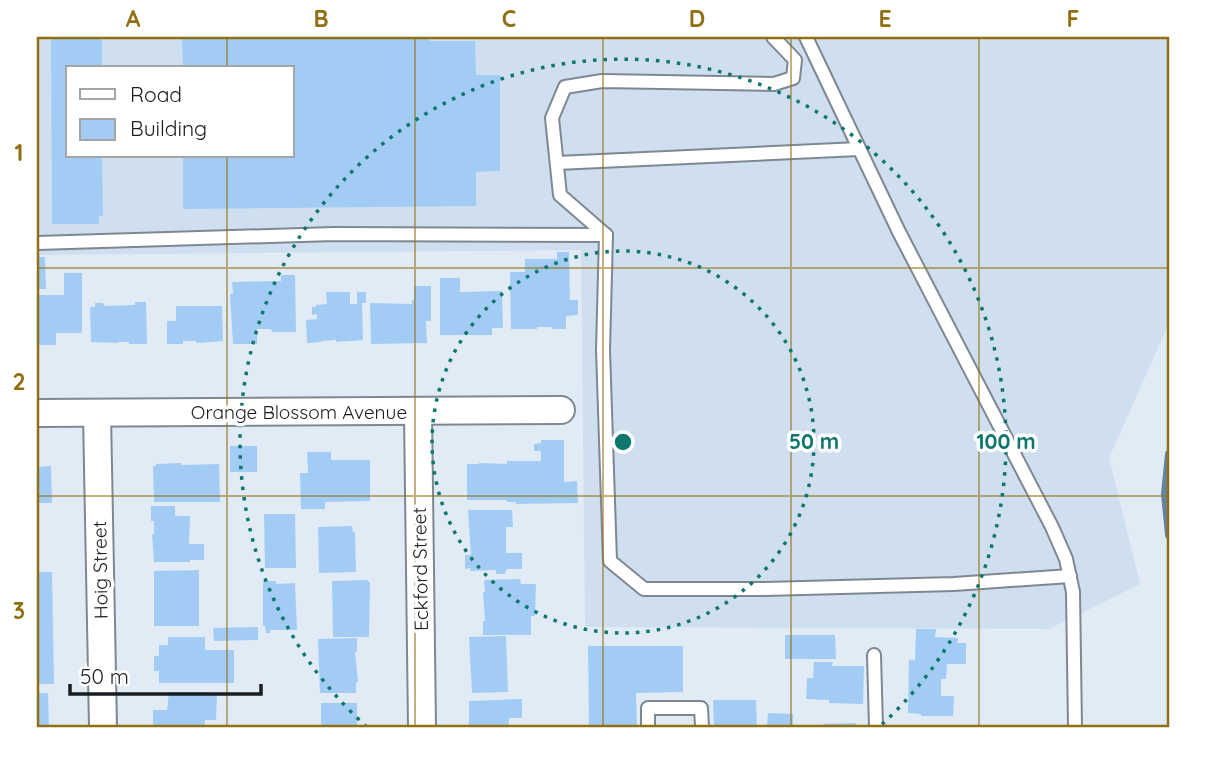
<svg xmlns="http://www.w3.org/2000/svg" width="1206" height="764" font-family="Quicksand,sans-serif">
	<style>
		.built { fill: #cfdfef; fill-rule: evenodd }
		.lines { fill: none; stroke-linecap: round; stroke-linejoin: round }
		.stream { stroke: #65829e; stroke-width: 8 }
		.building { fill: #a3ccf4 }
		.lane-casing { stroke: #7e8892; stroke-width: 16 }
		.street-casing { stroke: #7e8892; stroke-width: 30 }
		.lane { stroke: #fff; stroke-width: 12 }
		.street { stroke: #fff; stroke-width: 26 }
		.grid { fill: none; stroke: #916f15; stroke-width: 2; stroke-opacity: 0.55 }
		.ring { fill: none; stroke: #0f766e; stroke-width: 3.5; stroke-dasharray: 3.5 7 }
		.labels { text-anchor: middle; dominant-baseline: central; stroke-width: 7; stroke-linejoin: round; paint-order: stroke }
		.street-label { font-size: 19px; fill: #191d21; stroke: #fff }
		.centre { fill: #0f766e; stroke: #fff; stroke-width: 3.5 }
		.ring-label { font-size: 21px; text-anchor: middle; font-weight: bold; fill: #0f766e; stroke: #fff; stroke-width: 7; stroke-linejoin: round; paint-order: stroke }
		.neatline { fill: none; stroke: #916f15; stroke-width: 2.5 }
		.grid-label { font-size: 23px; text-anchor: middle; font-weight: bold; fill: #916f15 }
	</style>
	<rect width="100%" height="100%" fill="#e1ebf6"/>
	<path class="built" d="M 37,37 L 1169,37 L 1169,323 L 1109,458 L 1140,584 L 1049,629 L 585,627 L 581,250 L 37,255 ZM 68,68 L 292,68 L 292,156 L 68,156 Z"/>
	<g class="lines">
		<polyline class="stream" points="1169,454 1165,494 1169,535"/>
	</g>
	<g class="building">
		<polygon points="51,37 102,37 102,68 68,68 68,156 102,156 103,216 99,216 99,224 52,224"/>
		<polygon points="182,37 430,37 430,41 475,41 476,75 500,75 500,171 476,172 476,206 183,209 183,156 292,156 292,68 183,68"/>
		<polygon points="557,252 569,252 570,300 578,300 578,315 566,316 566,329 552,329 552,327 537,327 537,329 511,329 510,272 525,272 525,259 557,259"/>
		<polygon points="37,257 45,257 46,289 37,289"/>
		<polygon points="64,273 82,273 82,331 81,333 56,333 56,345 37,345 37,295 64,295"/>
		<polygon points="281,275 295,275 296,332 273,332 270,329 257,329 257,344 233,344 230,294 233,294 232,282 281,281"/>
		<polygon points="440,278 460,278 460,292 502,291 503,328 492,328 492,335 440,335"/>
		<polygon points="414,286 431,286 431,321 426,321 427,343 371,344 370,303 412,304 412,300 414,300"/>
		<polygon points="326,292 350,292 350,304 357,304 357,292 366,292 366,303 362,303 363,340 336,342 336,340 321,341 321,342 307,343 306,320 317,319 317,314 312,315 312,307 316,307 316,305 327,304"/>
		<polygon points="135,302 146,302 147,344 129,344 129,342 118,342 118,343 91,342 90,307 95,307 95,303 103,303 104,306 135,305"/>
		<polygon points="176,306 222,306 223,341 196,343 196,341 183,341 183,344 167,344 167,321 176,321"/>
		<polygon points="541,440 564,440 564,482 577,481 578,503 516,504 516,502 507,502 507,500 467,500 467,464 479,464 479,463 507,464 507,461 541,461 541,451 534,451 534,444 541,443"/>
		<rect x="230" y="446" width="27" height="26"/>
		<polygon points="307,452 331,452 331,460 370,460 370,501 325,502 325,509 301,509 300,473 308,473"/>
		<polygon points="181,463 181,465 219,464 220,502 154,502 153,466 156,466 156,464"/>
		<polygon points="51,466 52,503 37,503 37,467"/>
		<polygon points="151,506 175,506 175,516 190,516 189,544 204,544 204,560 190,560 190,562 154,562 152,534 154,534 154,521 151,521"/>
		<polygon points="468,510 512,510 513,527 506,527 506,553 522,553 522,569 507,569 507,571 505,571 505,574 496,574 496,570 470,571 471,568 465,569 465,555 471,555"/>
		<polygon points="264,514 295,514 296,568 265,568"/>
		<polygon points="352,526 353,532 355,532 356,572 319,573 318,527"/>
		<polygon points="199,570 199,626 154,626 154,571"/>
		<polygon points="37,572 52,572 54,684 37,684"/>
		<polygon points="520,579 521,584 536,584 535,616 531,616 531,635 483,635 483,621 485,621 483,592 485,592 484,580"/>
		<polygon points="368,580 368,582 370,582 369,637 333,637 332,581"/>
		<polygon points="263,581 276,581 276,584 295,583 297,630 270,630 270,633 266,633 265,626 263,626"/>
		<polygon points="258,627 258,640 214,641 213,628"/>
		<polygon points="916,629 936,629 935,637 958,638 957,643 966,643 966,664 947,664 946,679 941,679 941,696 954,696 953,716 921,716 921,714 908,713 909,660 915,660"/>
		<polygon points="785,635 835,635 836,659 785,659"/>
		<polygon points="506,636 508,692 472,693 469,637"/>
		<polygon points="168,637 205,637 205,650 234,650 234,683 159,683 159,671 154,671 154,656 159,656 159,645 168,645"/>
		<polygon points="357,638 357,652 355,652 358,682 356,682 356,693 320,693 318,639"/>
		<polygon points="588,646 683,646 683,692 636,693 637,727 589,727"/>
		<polygon points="814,662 833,662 832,666 864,666 863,704 829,703 829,700 806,699 807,678 813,678"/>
		<polygon points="169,692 205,692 205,694 217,694 216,720 205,720 205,727 153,727 153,710 167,710"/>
		<polygon points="37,693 48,693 49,727 37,727"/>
		<polygon points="522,699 522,718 509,718 509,727 469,727 469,701"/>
		<polygon points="713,700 756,700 757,727 714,727"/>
		<rect x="321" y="703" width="36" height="24"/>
		<polygon points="768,713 793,714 793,727 767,727"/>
		<polygon points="856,723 856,727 824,727 823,724"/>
	</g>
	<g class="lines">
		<defs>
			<g id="lane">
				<polyline points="806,37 899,232 1052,527 1066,559 1073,592 1075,727"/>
				<polyline points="557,163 859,149"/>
				<polyline points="606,235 603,350 610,561 644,589 765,589 954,584 1070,576"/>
				<polyline points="606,235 560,195 552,118 565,87 602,81 774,84 793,78 795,60 773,37"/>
				<polyline points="37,243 334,234 606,235"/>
				<polyline points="874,655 876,727"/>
				<polyline points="648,727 648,708 701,708 702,727"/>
			</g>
			<g id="street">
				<polyline points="418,412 422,727"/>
				<polyline points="37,413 561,410"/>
				<polyline points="97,414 103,727"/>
			</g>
		</defs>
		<use href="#lane" class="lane-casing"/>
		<use href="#street" class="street-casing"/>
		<use href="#lane" class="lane"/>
		<use href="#street" class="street"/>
	</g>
	<path class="grid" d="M 227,37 L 227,68M 415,37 L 415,727M 603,37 L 603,727M 791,37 L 791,727M 979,37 L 979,727M 227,156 L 227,727M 37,268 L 1169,268M 37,496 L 1169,496"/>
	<g class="ring">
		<circle cx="623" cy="442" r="191"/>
		<path d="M367 727A383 383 0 1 1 879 727"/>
	</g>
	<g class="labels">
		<g class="street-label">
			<text x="299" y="412">Orange Blossom Avenue</text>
			<text transform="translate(420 569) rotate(-91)">Eckford Street</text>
			<text transform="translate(100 570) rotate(-91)">Hoig Street</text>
		</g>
	</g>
	<circle cx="623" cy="442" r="10" class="centre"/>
	<g class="ring-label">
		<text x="814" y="449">50 m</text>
		<text x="1006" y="449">100 m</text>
	</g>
	<rect width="1206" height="764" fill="none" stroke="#ffffff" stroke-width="77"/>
	<rect x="66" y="66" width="228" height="91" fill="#ffffff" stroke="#a3a5a6" stroke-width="2"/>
	<rect x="80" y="89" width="35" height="10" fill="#ffffff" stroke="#a3a5a6" stroke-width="2"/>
	<text x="130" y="102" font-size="21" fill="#191d21">Road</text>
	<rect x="80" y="119" width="35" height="21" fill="#a3ccf4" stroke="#a3a5a6" stroke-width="2"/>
	<text x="130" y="136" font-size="21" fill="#191d21">Building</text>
	<path d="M70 684v10h191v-10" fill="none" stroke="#191d21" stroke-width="3.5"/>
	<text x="80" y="684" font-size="21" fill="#191d21" stroke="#ffffff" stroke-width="5" paint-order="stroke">50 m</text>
	<rect x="38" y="38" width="1130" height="688" class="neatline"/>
	<g class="grid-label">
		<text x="133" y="27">A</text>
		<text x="321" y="27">B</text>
		<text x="509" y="27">C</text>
		<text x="697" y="27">D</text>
		<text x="885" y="27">E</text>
		<text x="1073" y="27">F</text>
		<text x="19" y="161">1</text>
		<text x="19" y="390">2</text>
		<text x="19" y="619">3</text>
	</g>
</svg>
